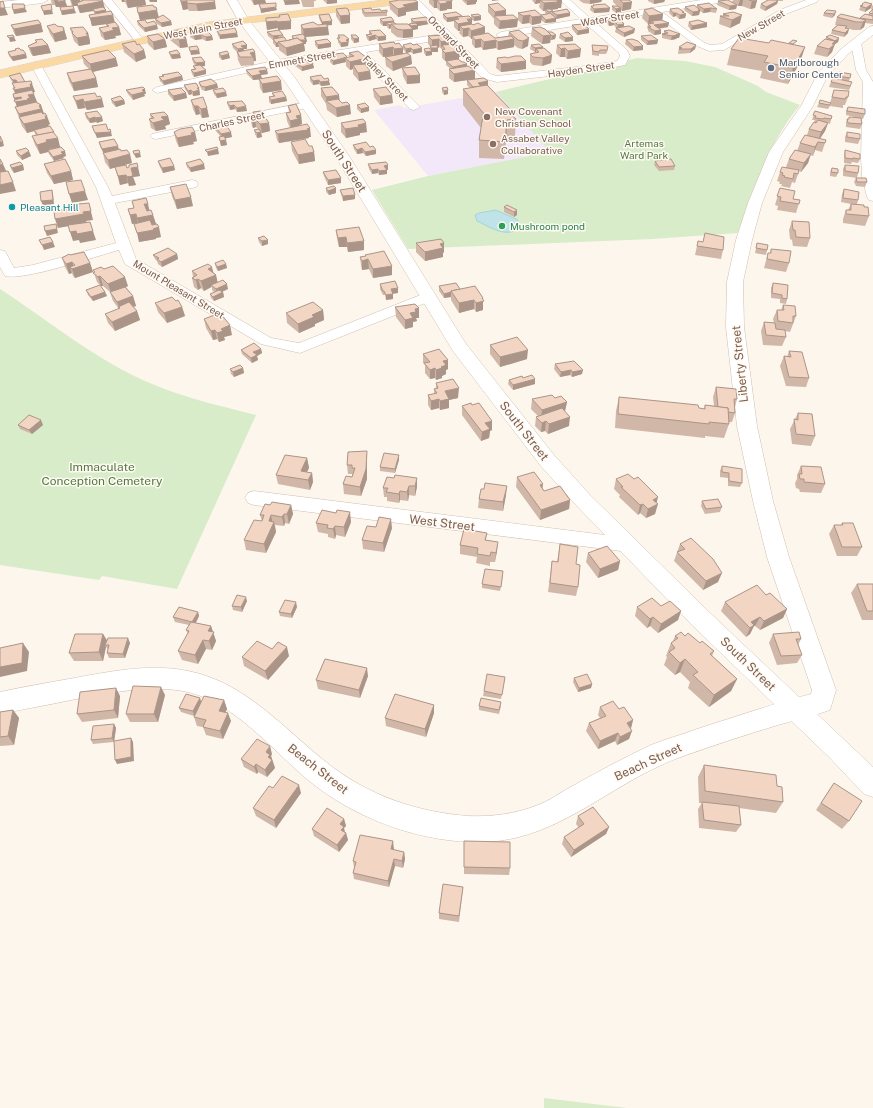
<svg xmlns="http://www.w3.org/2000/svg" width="873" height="1108" font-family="'Public Sans',sans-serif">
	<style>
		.education { fill: #f3e8fa }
		.green { fill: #d8ecc9 }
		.water { fill: #bfe3e8; stroke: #a5d3da }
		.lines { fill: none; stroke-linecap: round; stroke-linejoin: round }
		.minor-casing { stroke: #d1beb0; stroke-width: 1 }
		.tertiary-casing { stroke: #d1beb0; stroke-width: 1 }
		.secondary-casing { stroke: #d6c0b0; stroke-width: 1 }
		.primary-casing { stroke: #dad1cd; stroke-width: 1 }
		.minor { fill: #fff; fill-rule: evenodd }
		.tertiary { fill: #fff; fill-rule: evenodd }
		.secondary { fill: #fff; fill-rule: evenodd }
		.primary { fill: #fbd9a5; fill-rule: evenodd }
		.wall { fill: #d1b7a8 }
		.shaded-wall { fill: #aa9588 }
		.building { fill: #f3d5c3; stroke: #aa9588 }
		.service-dot { fill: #5c6f8a; stroke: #fffaf3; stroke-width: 1.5 }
		.education-dot { fill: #8d6e63; stroke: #fffaf3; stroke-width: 1.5 }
		.culture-dot { fill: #0f9aa8; stroke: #fffaf3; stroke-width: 1.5 }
		.leisure-dot { fill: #2e9e5b; stroke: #fffaf3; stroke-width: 1.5 }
		.labels { text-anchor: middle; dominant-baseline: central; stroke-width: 3; stroke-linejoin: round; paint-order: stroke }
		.far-street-label { font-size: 10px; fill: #7a5c4d; stroke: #fffaf3 }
		.far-service-label { font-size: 10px; fill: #4e5e75; stroke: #fffaf3; text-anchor: start }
		.far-education-label { font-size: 10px; fill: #785e54; stroke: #fffaf3; text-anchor: start }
		.far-park-label { font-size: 10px; fill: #537a41; stroke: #fffaf3 }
		.far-culture-label { font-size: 10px; fill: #0d838f; stroke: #fffaf3; text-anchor: start }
		.far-leisure-label { font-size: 10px; fill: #27864d; stroke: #fffaf3; text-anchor: start }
		.street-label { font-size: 12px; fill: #7a5c4d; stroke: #fffaf3 }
		.park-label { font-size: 12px; fill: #537a41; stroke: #fffaf3 }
	</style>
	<rect width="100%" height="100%" fill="#fdf6ec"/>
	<polygon class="education" points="496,92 550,152 428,176 374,110 400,105 404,108"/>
	<g class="green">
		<path d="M 637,58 L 685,61 L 715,67 L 758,86 L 766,92 L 800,105 C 768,144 754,187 738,233 L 652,239 L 408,249 L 372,190 L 428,176 L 550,152 L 496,92 Z"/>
		<path d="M 0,289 C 49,321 97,361 152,384 C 185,398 221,406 256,415 L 177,589 L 102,576 L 99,580 L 0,565 Z"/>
		<polygon points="544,1098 627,1108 544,1108"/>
	</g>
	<path class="water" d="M 496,210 L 518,220 L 516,230 C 504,237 488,226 477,221 L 475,215 L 479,213 Z"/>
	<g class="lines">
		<defs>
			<g id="minor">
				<polygon points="19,0 48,0 43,3 0,8 0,2"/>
				<polygon points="102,0 112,0 143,39 145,41 143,43 137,43"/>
				<polygon points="409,0 419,0 490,74 497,76 594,65 617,61 620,56 619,53 586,24 501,38 496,35 501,32 581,19 560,0 570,0 590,18 701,0 723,0 718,3 662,12 703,42 710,45 722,44 780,10 806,0 819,0 817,2 786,14 724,50 709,51 697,46 653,13 596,23 627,50 630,56 625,65 594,71 497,82 482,78 446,39 366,52 418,105 420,107 414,110 410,109 356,54 277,66 157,93 152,90 157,87 277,60 441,34"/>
				<polygon points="856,40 861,43 866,70 873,82 873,201 869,200 867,197 862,176 861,158 863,82 856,70 851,43"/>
				<path d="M 36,62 L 41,65 L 108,187 L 112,196 L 192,180 L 196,181 L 198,184 L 196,187 L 192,188 L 115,203 L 136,259 L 271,338 L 299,343 L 423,294 L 428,293 L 433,294 L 435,297 L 433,300 L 300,353 L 261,344 L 125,264 L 119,250 C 97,256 24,281 5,276 L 0,267 L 0,250 L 5,251 L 14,268 L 33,265 L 116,243 L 96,187 L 31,65 Z"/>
				<polygon points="307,102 312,105 311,107 156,139 152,138 150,136 152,134 156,133"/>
				<polygon points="254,491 629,538 636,540 638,545 636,550 629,552 254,505 248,503 245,498 248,493"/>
			</g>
			<path id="tertiary" d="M 873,26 L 873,35 L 848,54 L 827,77 L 813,106 L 783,152 L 762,203 L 752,240 L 743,282 L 744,327 L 757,426 L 773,501 L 789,557 L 836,690 L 830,710 C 813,716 795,720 778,725 C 745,735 711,746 678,758 C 606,785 554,846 471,842 C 413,840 353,817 308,780 C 273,751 235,703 188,692 C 150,684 109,693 71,700 C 48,705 24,709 0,714 L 0,692 C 23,687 46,683 69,679 C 108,672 149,663 188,671 C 245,682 283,728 326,762 C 367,795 416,812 468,816 C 491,817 516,814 538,805 C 549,801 558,794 569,788 C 596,773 623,758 651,745 C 666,739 681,735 697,729 C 735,717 772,704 811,694 L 812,690 L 767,557 L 753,501 L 737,426 L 726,327 L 727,282 L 736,240 L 748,203 L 769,152 L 801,106 L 818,73 L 840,50 L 869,27 Z"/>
			<polygon id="secondary" points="227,0 237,0 248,19 295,78 351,159 466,344 554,455 590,495 709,612 873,767 873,797 864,794 830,758 693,626 576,505 540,465 453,351 337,159 286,83 239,22"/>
			<polygon id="primary" points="384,0 414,0 409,3 209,28 0,78 0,70 209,22"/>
		</defs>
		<use href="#minor" class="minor-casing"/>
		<use href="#tertiary" class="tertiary-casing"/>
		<use href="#secondary" class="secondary-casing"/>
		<use href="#primary" class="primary-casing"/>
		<use href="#minor" class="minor"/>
		<use href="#tertiary" class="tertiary"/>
		<use href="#secondary" class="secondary"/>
		<use href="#primary" class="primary"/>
	</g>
	<g class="wall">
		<polygon points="51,0 65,0 67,7 72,6 70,0 80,0 81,2 81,0 102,0 106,12 119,27 121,35 115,36 116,38 105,40 101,36 99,28 107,27 106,24 92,26 89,15 95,14 93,11 80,13 79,11 77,6 73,6 76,13 62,15 60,7 56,7 55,5 52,5"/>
		<polygon points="121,0 145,0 146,5 128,8 125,2 122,2"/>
		<polygon points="180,0 214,0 216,9 198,11 189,11 188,9 183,10"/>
		<polygon points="251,0 265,0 266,3 262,4 277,10 261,13 259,4 254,5"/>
		<polygon points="301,0 316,0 316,1 314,1 314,7 303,7"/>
		<polygon points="323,0 337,0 337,3 327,4"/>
		<polygon points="429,0 452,0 452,9 447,9 447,10 440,11 437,8 434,8 429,3"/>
		<polygon points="462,0 477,0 477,2 476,2 476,4 467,5"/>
		<polygon points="532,0 562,0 561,8 558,8 558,9 551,10 552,12 570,16 556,19 556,22 545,23 541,20 541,23 532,25 529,23 522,24 518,20 518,13 541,15 546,14 545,13 545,11 543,11 539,7 540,3 535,4"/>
		<polygon points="579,0 602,0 601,2 590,4 583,3"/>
		<polygon points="613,0 629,0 631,9 622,11 621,10 621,12 616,13 612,10 612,6 617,6 613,2"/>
		<polygon points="648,0 665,0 664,2 654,4 648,1"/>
		<polygon points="733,0 756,0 755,8 750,9 742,6 738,6 732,2"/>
		<polygon points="768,0 783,0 783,1 778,1 777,4 765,11 760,8 761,4"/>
		<polygon points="718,1 737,5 736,9 729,10 717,5"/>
		<polygon points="389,2 418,2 418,10 406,12 406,15 398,17 390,9"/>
		<polygon points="862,4 872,4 871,8 865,12 859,10"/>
		<polygon points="488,5 506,10 506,15 517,27 499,29 494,24 494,19 488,12"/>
		<polygon points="593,5 610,8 609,12 594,13 590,10 591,6 593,6"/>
		<polygon points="697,5 717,9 716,13 710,12 703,13 700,11 699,15 692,16 684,10 685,7 697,8"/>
		<polygon points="873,5 873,24 865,23 864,27 860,30 853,30 847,28 848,33 844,37 831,34 832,30 837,25 835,25 837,17 860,18 868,15 869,13 872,10 871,9 872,6"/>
		<polygon points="137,7 159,17 172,25 162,27 156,23 155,19 145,20 147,23 158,29 145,32 138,25 137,21 140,20"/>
		<polygon points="336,9 350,15 350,23 341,24 336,16"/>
		<polygon points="362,9 381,11 387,10 387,16 365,17 362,13"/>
		<polygon points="670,9 684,12 683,13 686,14 685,18 679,19 676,16 673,17 669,13"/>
		<polygon points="644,10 663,14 662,20 668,27 659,29 661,30 661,34 654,35 648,31 648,29 647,28 648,24 642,18"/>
		<polygon points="827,10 835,15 832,18 823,16 824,13"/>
		<polygon points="733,12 740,23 730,28 719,24 720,16 723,16 723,14"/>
		<polygon points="443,14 471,18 471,15 481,20 474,21 472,20 472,24 473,25 485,27 485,34 495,38 508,36 509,32 519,30 528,46 522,49 518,48 514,45 514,47 498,50 496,48 483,50 481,47 475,48 472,44 472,39 468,36 463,37 459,33 460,31 458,31 454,27 454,21 447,22 443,18"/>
		<polygon points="279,15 291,21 291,29 279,30 283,35 284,37 287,41 289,41 289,40 292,39 292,36 302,34 301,33 301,25 322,25 319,18 319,15 332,21 332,25 327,25 329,35 306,37 307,42 306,42 306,44 304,44 305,51 287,56 279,50 279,47 276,47 273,43 273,40 268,36 267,32 278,30 278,28 267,30 266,18 279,17"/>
		<polygon points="618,17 624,26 634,33 624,37 615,32 616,28 614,25 609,26 606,22 606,19"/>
		<polygon points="380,19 394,22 396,24 409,25 412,24 411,23 411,19 429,24 418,26 418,29 413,30 413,37 403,38 397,37 391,32 391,28 389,29 387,27 387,26 383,26 380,23"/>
		<polygon points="689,22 707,27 691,30 688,26"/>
		<polygon points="41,24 43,32 16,36 14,33 11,25"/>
		<polygon points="572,25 589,33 577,35 572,29"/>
		<polygon points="47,26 57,26 64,29 67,39 55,42 50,34"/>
		<polygon points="70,28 88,33 90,41 90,44 79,46 74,41"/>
		<polygon points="532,28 548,32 556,35 555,39 551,40 551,39 550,43 542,44 531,36"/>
		<polygon points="217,31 238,37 220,39 218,35"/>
		<polygon points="369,31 386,36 386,40 378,41 376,39 369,41 367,39 366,35 369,34"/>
		<polygon points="664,31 680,34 679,38 677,38 676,39 671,40 662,38 662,34 664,34"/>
		<polygon points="168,32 186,38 188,47 180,48 170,40"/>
		<polygon points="201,32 212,36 213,40 206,41 202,39 195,40 190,37 190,33"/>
		<polygon points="560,34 573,41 565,42 559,38"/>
		<polygon points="338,35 349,43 348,43 348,46 341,47 338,42"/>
		<polygon points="351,35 359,38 359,42 354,43 351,39"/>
		<polygon points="444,35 449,44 462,48 462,56 459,57 458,59 462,62 467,64 467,66 475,79 454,82 449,78 449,69 451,69 446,65 446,61 445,61 442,58 442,49 439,47 438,48 438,52 432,52 432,55 426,56 424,53 424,49 430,49 430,46 428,44 428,36"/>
		<polygon points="147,36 165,39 167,47 154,50 148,44"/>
		<polygon points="641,36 658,40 657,44 647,45 641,40"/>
		<polygon points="826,37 839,38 838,42 834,44 832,52 827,57 814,54 817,46 826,39"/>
		<polygon points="35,40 48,45 51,53 33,56 31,54 28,46 36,42"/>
		<polygon points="626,40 643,46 643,50 633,51 625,44"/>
		<polygon points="315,41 331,43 331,47 318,49 315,45"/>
		<polygon points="769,43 796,45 805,47 800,62 788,84 760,78 762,71 727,65 731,49"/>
		<polygon points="122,44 137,45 144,50 146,58 136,62 124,52"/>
		<polygon points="232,44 247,45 247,49 244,49 244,51 255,52 256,61 254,61 254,65 241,66 238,60 237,52 233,48"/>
		<polygon points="379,44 395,44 403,48 403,45 422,52 413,54 411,52 406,53 403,49 403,54 411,56 412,64 393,71 386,66 385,57 393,56 383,57 379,52"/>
		<polygon points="575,44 580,57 567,59 565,57 560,57 556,53 557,45"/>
		<polygon points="531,45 543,48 552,55 551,63 542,66 533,65 530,62 530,54 536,52 535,52 530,49"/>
		<polygon points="592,45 608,50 606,54 599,54 599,56 592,55"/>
		<polygon points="696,45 695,49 690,53 678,54 679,47"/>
		<polygon points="15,49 27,58 13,61 9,56 8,52 16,51"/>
		<polygon points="169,52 181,58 172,59 170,56"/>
		<polygon points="219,53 230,58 222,60 219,57"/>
		<polygon points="349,53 367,58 367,66 371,79 359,81 353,74 353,69 350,70 346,66 346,62 333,65 330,62 330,58 335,57 335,54 347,58 349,57"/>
		<polygon points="82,56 118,66 93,72 96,78 98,87 74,91 69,81 67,73 89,69 84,64"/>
		<polygon points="192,58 205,62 205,66 202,66 206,74 194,77 192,74 191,70 194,69 193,66 195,66 193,62"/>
		<polygon points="497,58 507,58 526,61 526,69 501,72 496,68"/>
		<polygon points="293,61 313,64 314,68 302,71 294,65"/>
		<polygon points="402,68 420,83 407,84 403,76"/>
		<polygon points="246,70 268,74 261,75 262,79 253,80 247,74"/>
		<polygon points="839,72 851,74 849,81 851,86 849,90 829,87 831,82 836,79"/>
		<polygon points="162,75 182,76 183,80 164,85 160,81 159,77 163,76"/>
		<polygon points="9,76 25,82 32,84 35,92 33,92 37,102 41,105 44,114 50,124 48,125 49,126 54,132 60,147 66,156 63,157 64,158 54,161 49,154 48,152 40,154 35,145 32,136 36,136 34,131 27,133 22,126 15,107 17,106 13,94 15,94 13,88 14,88 12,83 13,83 11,80"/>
		<polygon points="310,77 329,81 330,85 321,86 319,84 313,85 310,81"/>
		<polygon points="259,79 282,90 263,93 260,88"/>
		<polygon points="467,80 488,86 512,111 511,115 516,119 515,136 506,137 504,159 479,158 479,140 481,128 463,105 463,89 470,88 467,85"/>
		<polygon points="199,82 217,84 218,88 205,91 202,90 200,86"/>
		<polygon points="184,85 199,88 200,95 193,96 192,94 189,95 185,89"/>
		<polygon points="321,88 340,101 351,114 337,117 327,110 326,104 321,96"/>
		<polygon points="442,88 448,94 444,95 442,92"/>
		<polygon points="373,89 393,103 380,105 374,97"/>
		<polygon points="126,90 146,94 144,94 145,96 133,100 128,94"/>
		<polygon points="168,90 186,93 187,98 174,101 168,94"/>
		<polygon points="213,90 227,96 217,98 214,94"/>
		<polygon points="834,90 848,97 845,105 843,105 843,108 830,106 828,109 817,107 819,103 830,103"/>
		<polygon points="272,93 286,97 287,101 271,104 269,102 269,97 273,96"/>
		<polygon points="73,96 97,97 104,107 87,110 85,108 78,109 76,104"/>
		<polygon points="111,99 124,100 125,104 116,107 112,103"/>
		<polygon points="191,100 207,108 209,117 202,118 200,114 196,115 193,109"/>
		<polygon points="227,102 247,111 237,112 235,109 230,110 228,106"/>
		<polygon points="357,105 369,107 369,111 361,113 357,109"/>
		<polygon points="288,106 301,115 302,124 299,125 299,126 311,137 309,137 309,138 279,143 277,140 275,131 290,128 287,121 286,113 289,112"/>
		<polygon points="848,107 865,114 863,119 846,115 846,111"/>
		<polygon points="815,111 832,116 830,124 828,123 825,131 820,139 826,140 822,152 815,150 813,156 810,155 808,163 801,172 799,171 795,183 792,182 790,188 781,186 782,184 779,184 780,182 777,181 780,172 786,167 789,159 797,151 800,143 807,135 809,129 814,122 815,120 812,120"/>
		<polygon points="253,112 269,123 270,131 262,133 261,133 262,137 257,138 255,134 254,130 258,129 256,127 253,128 252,126 250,117 253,116"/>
		<polygon points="85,113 103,121 97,123 96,122 90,123 86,118"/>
		<polygon points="150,114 168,116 170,124 165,126 166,129 156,131 151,128 149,119 151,119"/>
		<polygon points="849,117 862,124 860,129 846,127 846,123 847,119 849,119"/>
		<polygon points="341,123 367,132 360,133 360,135 346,138 341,132"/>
		<polygon points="215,126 232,137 225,138 227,145 221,146 219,137 221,137 215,130"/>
		<polygon points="174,132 197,141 193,142 194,144 179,147 176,141"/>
		<polygon points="847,132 860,139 858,144 845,142 845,137"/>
		<polygon points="99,142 118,149 132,163 123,165 140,176 133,177 136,185 129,186 128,183 120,185 115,167 110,169 105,162 103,153 100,146"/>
		<polygon points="291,142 309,146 314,152 315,161 299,164 292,151"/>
		<polygon points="353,145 376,154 366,156 363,153 357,154 354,149"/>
		<polygon points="845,150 860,159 858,163 852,162 851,164 844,163 844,155"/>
		<polygon points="16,151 31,156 22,160 17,155"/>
		<polygon points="158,161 174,166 175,170 163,173 159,165"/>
		<polygon points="655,161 675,166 674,170 659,171 654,165"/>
		<polygon points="186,163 205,169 191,172 187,167"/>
		<polygon points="44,164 71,171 73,180 54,184 47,173"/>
		<polygon points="368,164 388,165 388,170 387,170 387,174 379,175 378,173 372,174 369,169"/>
		<polygon points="10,165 23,165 24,170 14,173 11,169"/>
		<polygon points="845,165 858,173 857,178 843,176 843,169"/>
		<polygon points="832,168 838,173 836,177 830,176 830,173"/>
		<polygon points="323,172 341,183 328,185 324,176"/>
		<polygon points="856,178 867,182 865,187 856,186 854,182"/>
		<polygon points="170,187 193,206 177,209 172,196"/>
		<polygon points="326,188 336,188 336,193 329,195 326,192"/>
		<polygon points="780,188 793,199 800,200 796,213 777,210 778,206 775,205"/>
		<polygon points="844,189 858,200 857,204 864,207 869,216 865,226 843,223 843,219 846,210 848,210 851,204 841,202 842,194"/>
		<polygon points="340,190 355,195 355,199 343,201 341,194"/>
		<polygon points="132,201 149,210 153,215 156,224 152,225 161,237 156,238 156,239 139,242 138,223 132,224 128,209 134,208"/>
		<polygon points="507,205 517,215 514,217 504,212 504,207"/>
		<polygon points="792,221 810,238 807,247 793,246 792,240 790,239 789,230"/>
		<polygon points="336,230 364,250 348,252 347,247 339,247 337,239"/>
		<polygon points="258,238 268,244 262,246 259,242"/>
		<polygon points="698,241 703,242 723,250 721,259 695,255"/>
		<polygon points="416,243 444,252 443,253 443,257 425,261 416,252"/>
		<polygon points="757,243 767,250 766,255 755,253"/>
		<polygon points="771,249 789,263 786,272 764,268 768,253 770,253"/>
		<polygon points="177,254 178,259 162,267 158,264 157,261 155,259 153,255"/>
		<polygon points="70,255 90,263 93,272 75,278 73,276 72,273 69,274 65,267 62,258"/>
		<polygon points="365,255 392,275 373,278 369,269 362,270 361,266 360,257 365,256"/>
		<polygon points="215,263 226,264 227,268 218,271 216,268"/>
		<polygon points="104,269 128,286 126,287 133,296 136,306 133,307 137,311 140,320 115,331 108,323 105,314 119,309 113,301 110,292 103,286 101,286 105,292 107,296 93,301 88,295 86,290 100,285 97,282 93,270"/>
		<polygon points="192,271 214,273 216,275 217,283 228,289 222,292 223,292 224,297 214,301 211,298 210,294 214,292 212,290 212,287 204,291 201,288 198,290 194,287 192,278 193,277"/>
		<polygon points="773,283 787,299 786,304 780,303 780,299 771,298 771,288"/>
		<polygon points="380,284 398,293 393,293 393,299 386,300 385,295 383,295 380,289"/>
		<polygon points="439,286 460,289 483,298 483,310 476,312 474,309 459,313 451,300 451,297 444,298 439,291"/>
		<polygon points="176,301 182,307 185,316 167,323 158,312 155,303"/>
		<polygon points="783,305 796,316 790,332 785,331 786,337 782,346 763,345 761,331 764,322 774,323 773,319 777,310 781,310"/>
		<polygon points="395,307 419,318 416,318 417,321 413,322 413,327 405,329 396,317"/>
		<polygon points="323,310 324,320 315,324 315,326 299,333 287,323 286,313"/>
		<polygon points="204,319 232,335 224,337 225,340 219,342 217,339 213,340 206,328"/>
		<polygon points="490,345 527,359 500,367 490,354"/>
		<polygon points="261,349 262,353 257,356 258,360 252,363 242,354 241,350"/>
		<polygon points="789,351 809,378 806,387 786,386 780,366 784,356 787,357"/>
		<polygon points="423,354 448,369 446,370 446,374 442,376 442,378 436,380 435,378 430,379 425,373 425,365 423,363"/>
		<polygon points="555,364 582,374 572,377 570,375 560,377 554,369"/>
		<polygon points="243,368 244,373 234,377 231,374 230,369"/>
		<polygon points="523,378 535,384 513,390 508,384 509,380"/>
		<polygon points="436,383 458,398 449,400 449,408 440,410 439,408 431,410 428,405 428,395 434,394 434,389 436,388"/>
		<polygon points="716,387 737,399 735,407 735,413 732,422 729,422 729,424 724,438 705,436 705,438 615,428 616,411 619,397 704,409 705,405 714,406 713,397"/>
		<polygon points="555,398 567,402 565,411 569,426 548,434 545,431 541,432 535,426 536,417 538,416 531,409 532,399"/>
		<polygon points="472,405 492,430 490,431 489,438 481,441 462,415 462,406"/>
		<polygon points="798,413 815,436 811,446 792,444 790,429"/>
		<polygon points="18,425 43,425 32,434 20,429"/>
		<polygon points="307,458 309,468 307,472 312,473 313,482 310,490 278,484 276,475"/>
		<polygon points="367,460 367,479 361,496 344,494 343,484 352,477 353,474 348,474 347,465"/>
		<polygon points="399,460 395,473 380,471 380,467"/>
		<polygon points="722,466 742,483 740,487 728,486 728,478 720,477 720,471"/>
		<polygon points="801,466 825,484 821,493 800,492 799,489 796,488 795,483 797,479 797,475"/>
		<polygon points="387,477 417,487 415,496 409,495 408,501 400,500 399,503 387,501 387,497 384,497 383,488"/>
		<polygon points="517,477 543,489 544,491 570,500 569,509 540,520 516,487"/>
		<polygon points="616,479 657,503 655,514 646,518 640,513 638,515 619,497 620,495 614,489"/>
		<polygon points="506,495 503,511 478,508 479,499"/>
		<polygon points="702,501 722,507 720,512 705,514 701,506"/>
		<polygon points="270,505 291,505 293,514 289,524 285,523 284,526 275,525 276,532 266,553 246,550 244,540 262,521 260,515"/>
		<polygon points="351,522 345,537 336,535 335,539 328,537 328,534 318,532 316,523"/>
		<polygon points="842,523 862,547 857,556 837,556 829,534 834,525 841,525"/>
		<polygon points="376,527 392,528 384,552 363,549 362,540"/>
		<polygon points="487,533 486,540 497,551 495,562 490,562 490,566 476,563 477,557 460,554 460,545"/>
		<polygon points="560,544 576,564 578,587 576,596 548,592 552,561 557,562"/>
		<polygon points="680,544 718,582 703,590 674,561"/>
		<polygon points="588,553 620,561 618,570 598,578 586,562"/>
		<polygon points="503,576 500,591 482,588 482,584"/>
		<polygon points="857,584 873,584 873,620 862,620 851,593"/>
		<polygon points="766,595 787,609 783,618 760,630 755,626 754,626 750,634 746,637 721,611 725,602"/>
		<polygon points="247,601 242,612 233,610 232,606"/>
		<polygon points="661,606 681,611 678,620 658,633 650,626 647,628 635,616 637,607"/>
		<polygon points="297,607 292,618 280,616 279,612"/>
		<polygon points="198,612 199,616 196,623 211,626 216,641 212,650 206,649 198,664 182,660 178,651 188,634 186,630 189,625 175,622 173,617"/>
		<polygon points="103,634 107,641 130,643 125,658 109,658 107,653 108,649 106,647 103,661 74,661 69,653"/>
		<polygon points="773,634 801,639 798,645 802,655 797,663 777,665 769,643"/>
		<polygon points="675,636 685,636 700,643 714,651 712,656 737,679 731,691 709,707 688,688 690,682 680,672 675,675 664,665 667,657 666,656 671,643 673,641"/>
		<polygon points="272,649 289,656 268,680 244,666 242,657"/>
		<polygon points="368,676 360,698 318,689 316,680"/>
		<polygon points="505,677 501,699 483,696 484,691"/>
		<polygon points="574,678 592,684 591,688 578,692 573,682"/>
		<polygon points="165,695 158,722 130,722 126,714"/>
		<polygon points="120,696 118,718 82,722 77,714"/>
		<polygon points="200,698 201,702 224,700 227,709 225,713 231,721 223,739 206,735 203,727 197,726 194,717 194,716 181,712 179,708"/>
		<polygon points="434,705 434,713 426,737 386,726 385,718"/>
		<polygon points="479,706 501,706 499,714 479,710"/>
		<polygon points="600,707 619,709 633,720 631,728 629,739 617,745 615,741 598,749 586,731 589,723 600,718 598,715"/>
		<polygon points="13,710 19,718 14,745 0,746 0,712"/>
		<polygon points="114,724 116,728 114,742 93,744 91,740"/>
		<polygon points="272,754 271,756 275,768 267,777 258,772 257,774 244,767 241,759"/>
		<polygon points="704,765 777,786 783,802 776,813 739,808 741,825 736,832 699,828 698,809 702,803 699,803 698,777"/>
		<polygon points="834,783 849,821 842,829 816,810"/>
		<polygon points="273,788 301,793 276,828 256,816 253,808"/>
		<polygon points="578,816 609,827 606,834 571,857 562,844 564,837 579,828 576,824"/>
		<polygon points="344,819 346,826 344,828 345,832 346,833 348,840 339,852 314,836 312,829"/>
		<polygon points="393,841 393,850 404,852 405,859 403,868 395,866 389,887 354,879 353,873 354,868 353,861"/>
		<polygon points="464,841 510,868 509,875 464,874"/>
		<polygon points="463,887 459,922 439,919 439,913"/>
	</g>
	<g class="shaded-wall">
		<polygon points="54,0 65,1 68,8 60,9 60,7 56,7"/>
		<polygon points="71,0 80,0 82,5 77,3 77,6 73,6"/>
		<polygon points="82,0 103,1 105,9 93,9 93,11 80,13 78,6 83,5"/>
		<polygon points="122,0 124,0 125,2 122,2"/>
		<polygon points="126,0 145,0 146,5 128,8"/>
		<polygon points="149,0 157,0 157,2 150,2"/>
		<polygon points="253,0 265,0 266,3 254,5"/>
		<polygon points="296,0 299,0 300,4 285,5 284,1"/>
		<polygon points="327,0 337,0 337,3 327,4"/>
		<polygon points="437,0 437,8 434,8 434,1"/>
		<polygon points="442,0 452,1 452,9 447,9 447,10 440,11 440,4"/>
		<polygon points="474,0 477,0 477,2 476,2 476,4 467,5 467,1"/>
		<polygon points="492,0 500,0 492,1"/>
		<polygon points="536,0 540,0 540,3 535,4"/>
		<polygon points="557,0 562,0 561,8 558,8 558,9 547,10 546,9 545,11 543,11 544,3"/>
		<polygon points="590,0 602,0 601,2 590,4"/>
		<polygon points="654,0 665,0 664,2 654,4"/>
		<polygon points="740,0 743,0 742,6 738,6"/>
		<polygon points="187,1 188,9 183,10 181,2"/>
		<polygon points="752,1 757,1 755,8 750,9"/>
		<polygon points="778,1 777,4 765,11 766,7"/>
		<polygon points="215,2 216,9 198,11 196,4"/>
		<polygon points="418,2 418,10 406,12 406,15 398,17 398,9 403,5"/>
		<polygon points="632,2 631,9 622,11 623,3"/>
		<polygon points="872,4 871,8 865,12 866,8"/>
		<polygon points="737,5 736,9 729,10 730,6"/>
		<polygon points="276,7 277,10 261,13 261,9"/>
		<polygon points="0,8 5,8 8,15 0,16"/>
		<polygon points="25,8 27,12 14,14 13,10"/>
		<polygon points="610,8 609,12 594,13 594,9"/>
		<polygon points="621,8 621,12 616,13 616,9"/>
		<polygon points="711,8 710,12 703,13 704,9"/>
		<polygon points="74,9 76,13 62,15 61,11"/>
		<polygon points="52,10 53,14 44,15 43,11"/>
		<polygon points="106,10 107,14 96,15 95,12"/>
		<polygon points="157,10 159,18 140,20 138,13"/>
		<polygon points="506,10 506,18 495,17 495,12"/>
		<polygon points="698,10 700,10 699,15 692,16 693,12"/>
		<polygon points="836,11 835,15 832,18 834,14"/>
		<polygon points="682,12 684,12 683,15 686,14 685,18 679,19 680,15"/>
		<polygon points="565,13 570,13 570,16 556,19 556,22 545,23 546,20 556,18 557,15"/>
		<polygon points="673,13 676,13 676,16 673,17"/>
		<polygon points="663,14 662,22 652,21 651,23 648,24 649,16"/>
		<polygon points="113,15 115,23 92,26 90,18"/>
		<polygon points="350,15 350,23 341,24 340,16"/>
		<polygon points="530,15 529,23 522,24 523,16"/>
		<polygon points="742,15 740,23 730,28 732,20"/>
		<polygon points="462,16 462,20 459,19 457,17 457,20 454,20 454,21 447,22 447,18"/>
		<polygon points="481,16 481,20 474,21 474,17"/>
		<polygon points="542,16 541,23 532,25 532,17"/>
		<polygon points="467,19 472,19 472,27 469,27 468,36 463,37 463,29 460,26 460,31 458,31 458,24"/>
		<polygon points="518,19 517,27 499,29 500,21"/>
		<polygon points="866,20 864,27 860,30 863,22"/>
		<polygon points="171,21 172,25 162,27 161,23"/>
		<polygon points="277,21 278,28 267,30 266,22"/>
		<polygon points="291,21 291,29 278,30 277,22"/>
		<polygon points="332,21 332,25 322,26 322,22"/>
		<polygon points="394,21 394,24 391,24 391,28 389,29 389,25 386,23 387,26 383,26 383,22"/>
		<polygon points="429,21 429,24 418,26 418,29 413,30 413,37 403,38 403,30 411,26 414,26 414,22"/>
		<polygon points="614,21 614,25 609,26 609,22"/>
		<polygon points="669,23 668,27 653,29 654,25"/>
		<polygon points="707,23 707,27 691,30 692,26"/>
		<polygon points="41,24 43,32 16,36 14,29"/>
		<polygon points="624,24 624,28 617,29 618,25"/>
		<polygon points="157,25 158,29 145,32 144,28"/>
		<polygon points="119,27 121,35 115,36 116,38 105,40 103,33 112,28"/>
		<polygon points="328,27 329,35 304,37 303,29"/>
		<polygon points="485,27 485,35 472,36 472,39 471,39 471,31"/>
		<polygon points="64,29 67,39 55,42 53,34"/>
		<polygon points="589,29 589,33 577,35 578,31"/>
		<polygon points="635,29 634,33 624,37 624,33"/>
		<polygon points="849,29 848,33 844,37 845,33"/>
		<polygon points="661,30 661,34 654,35 655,31"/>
		<polygon points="86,33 88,33 90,41 90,44 79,46 77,38"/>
		<polygon points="185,33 188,47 180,48 179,40 180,34"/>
		<polygon points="237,33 238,37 220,39 220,35"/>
		<polygon points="680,34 679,38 677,38 676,39 671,40 672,36"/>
		<polygon points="201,35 202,39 195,40 194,36"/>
		<polygon points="278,35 279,39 274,40 273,36"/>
		<polygon points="375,35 376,39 369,41 369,37"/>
		<polygon points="551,35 550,43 542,44 543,36"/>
		<polygon points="556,35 555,39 551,40 552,36"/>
		<polygon points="212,36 213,40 206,41 206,37"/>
		<polygon points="386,36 386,40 378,41 378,37"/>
		<polygon points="14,37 16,41 10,42 9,38"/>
		<polygon points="573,37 573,41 565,42 565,38"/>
		<polygon points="304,38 306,38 307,42 306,42 306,44 304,44 305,51 287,56 286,48 298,41"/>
		<polygon points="359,38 359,42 354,43 354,39"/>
		<polygon points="529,38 528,46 522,49 523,41"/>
		<polygon points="839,38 838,42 834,45 835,41"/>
		<polygon points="165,39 167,47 154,50 153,42"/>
		<polygon points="349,39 348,46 341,47 341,43 346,40"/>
		<polygon points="439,39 439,47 438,48 438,52 432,52 432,55 426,56 426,52 431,51 431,48 432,48 432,40"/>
		<polygon points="481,39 481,47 475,48 475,40"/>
		<polygon points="514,39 514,47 498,50 498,42"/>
		<polygon points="449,40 449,48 442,45 441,50 441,42"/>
		<polygon points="496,40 496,48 483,50 484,42"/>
		<polygon points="658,40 657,44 647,45 648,41"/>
		<polygon points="835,41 833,46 835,44 832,52 827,57 832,44"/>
		<polygon points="276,43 278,43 279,47 276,47"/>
		<polygon points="331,43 331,47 318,49 318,45"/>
		<polygon points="48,45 51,53 33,56 30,48"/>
		<polygon points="247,45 247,49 244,49 244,52 238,53 238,49 241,46"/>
		<polygon points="696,45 695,49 690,53 691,49"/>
		<polygon points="643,46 643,50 633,51 634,47"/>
		<polygon points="393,47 393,55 383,57 383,49"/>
		<polygon points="543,47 542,51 536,49 536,52 535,52 535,48"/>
		<polygon points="805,47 800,62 788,84 793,68"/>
		<polygon points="403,48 403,56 394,57 394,49"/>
		<polygon points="411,48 411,52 406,53 406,49"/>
		<polygon points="422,48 422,52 413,54 413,50"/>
		<polygon points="462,48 462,56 459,57 459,59 445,61 445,53 457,49"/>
		<polygon points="565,48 565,57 560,57 561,49"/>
		<polygon points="581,49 580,57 567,59 568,51"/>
		<polygon points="144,50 146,58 136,62 134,54"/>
		<polygon points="199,50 200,54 191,55 190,51"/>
		<polygon points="255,52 256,61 254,61 253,57 250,53"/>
		<polygon points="26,54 27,58 13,61 11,57"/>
		<polygon points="180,54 181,58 172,59 171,55"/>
		<polygon points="229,54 230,58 222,60 221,56"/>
		<polygon points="552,55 551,63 542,66 543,58"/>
		<polygon points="411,56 412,64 393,71 392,62"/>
		<polygon points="116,58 118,66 92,72 90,64"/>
		<polygon points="345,58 346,62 333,65 333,61"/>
		<polygon points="367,58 367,66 355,69 353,65 353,69 350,70 350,62"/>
		<polygon points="526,61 526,69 501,72 501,64"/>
		<polygon points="205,62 205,66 197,67 196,63"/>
		<polygon points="313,64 314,68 302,71 302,67"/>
		<polygon points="467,64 467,68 453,71 453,67"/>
		<polygon points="206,70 206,74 194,77 194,73"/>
		<polygon points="267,70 268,74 261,75 262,79 253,80 252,76 259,71"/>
		<polygon points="475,70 475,79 454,82 454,74"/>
		<polygon points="370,71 371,79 359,81 358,73"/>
		<polygon points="420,75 420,83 407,84 407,76"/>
		<polygon points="182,76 183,80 164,85 163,81"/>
		<polygon points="96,78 98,87 74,91 72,83"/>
		<polygon points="13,80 16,80 17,84 14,85"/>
		<polygon points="319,80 319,84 313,85 313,81"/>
		<polygon points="281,81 282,90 263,93 262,84"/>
		<polygon points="329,81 330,85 321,86 320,82"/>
		<polygon points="488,81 488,86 481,87 478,83"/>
		<polygon points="30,84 32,84 35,92 33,92 37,102 18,110 14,98 17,97 14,90"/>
		<polygon points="217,84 218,88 205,91 205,87"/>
		<polygon points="197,88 199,88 200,95 193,96 193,92"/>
		<polygon points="145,89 146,94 144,94 145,96 133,100 132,95"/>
		<polygon points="191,90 192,94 189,95 188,91"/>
		<polygon points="448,90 448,94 444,95 444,91"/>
		<polygon points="226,92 227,96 217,98 216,94"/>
		<polygon points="186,93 187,98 174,101 173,96"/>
		<polygon points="339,95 340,103 327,102 326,97"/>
		<polygon points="392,95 393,103 380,105 380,97"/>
		<polygon points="286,97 287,101 271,104 271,100"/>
		<polygon points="83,99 85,108 78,109 76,101"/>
		<polygon points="102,99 104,107 87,110 84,102"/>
		<polygon points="124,100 125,104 116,107 114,102"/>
		<polygon points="41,105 44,114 22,122 19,114"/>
		<polygon points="234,105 235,109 230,110 230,106"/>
		<polygon points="350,105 351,114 337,117 336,108"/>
		<polygon points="194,106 198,106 200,114 196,115"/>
		<polygon points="246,106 247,111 237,112 237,108"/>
		<polygon points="369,107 369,111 361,113 361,109"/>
		<polygon points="207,108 209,117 202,118 201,109"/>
		<polygon points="301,115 302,124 299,125 299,128 291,129 290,121 296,116"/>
		<polygon points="47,116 50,124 48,125 49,127 27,133 24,124"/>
		<polygon points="168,116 170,124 165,126 166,129 156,131 153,123 161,117"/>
		<polygon points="95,117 96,122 90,123 89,119"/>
		<polygon points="102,117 103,121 97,123 95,118"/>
		<polygon points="252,119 255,119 256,127 253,128"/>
		<polygon points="507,120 506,137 504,159 505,142"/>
		<polygon points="269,123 270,131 262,133 260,124"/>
		<polygon points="366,123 367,132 360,133 360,135 346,138 345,129 358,125"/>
		<polygon points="828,123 825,131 818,141 821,132"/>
		<polygon points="310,128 311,137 309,137 309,138 279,143 278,134"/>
		<polygon points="111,132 112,136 97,138 95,133"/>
		<polygon points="195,132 197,141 193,142 194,144 179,147 177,138"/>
		<polygon points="231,132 232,137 222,139 221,134"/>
		<polygon points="261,132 262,137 257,138 257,133"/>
		<polygon points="58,138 60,147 49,149 50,151 48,150 48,152 40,154 37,145 46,140"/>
		<polygon points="226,140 227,145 221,146 220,141"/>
		<polygon points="0,142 3,142 4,146 0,147"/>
		<polygon points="818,142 815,150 813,156 815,147"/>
		<polygon points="118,146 119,150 104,153 102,149"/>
		<polygon points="362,148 363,153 357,154 357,150"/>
		<polygon points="218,149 219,154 208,156 207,152"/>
		<polygon points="376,150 376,154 366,156 365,152"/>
		<polygon points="29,151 31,156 22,160 21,156"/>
		<polygon points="65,151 66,156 63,157 64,158 54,161 53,157 61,152"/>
		<polygon points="314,152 315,161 299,164 298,155"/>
		<polygon points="140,153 141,157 136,158 134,154"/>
		<polygon points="130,154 132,163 110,169 108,160"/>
		<polygon points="811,154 808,163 801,172 804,163"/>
		<polygon points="3,164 7,173 0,174 0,165"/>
		<polygon points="204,164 205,169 191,172 190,168"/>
		<polygon points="23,165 24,170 14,173 12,168"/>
		<polygon points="388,165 388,170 387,170 387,174 379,175 379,171 384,166"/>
		<polygon points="174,166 175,170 163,173 162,168"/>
		<polygon points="138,167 140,176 133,177 136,185 129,186 127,177 131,168"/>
		<polygon points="378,169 378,173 372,174 372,170"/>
		<polygon points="71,171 73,180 54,184 51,176"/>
		<polygon points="126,175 128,183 120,185 118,176"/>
		<polygon points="341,178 341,183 328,185 328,180"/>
		<polygon points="13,182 16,191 0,194 0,185"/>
		<polygon points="336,188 336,193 329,195 328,191"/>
		<polygon points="52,190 53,195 54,204 43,206 41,201"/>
		<polygon points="85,191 88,200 72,203 69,194"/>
		<polygon points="355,195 355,199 343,201 343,196"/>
		<polygon points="191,197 193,206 177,209 175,200"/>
		<polygon points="89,203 93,220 86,221 87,223 58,228 55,219 83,212"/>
		<polygon points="144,204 148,204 150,213 147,213"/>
		<polygon points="517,210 517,215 514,217 514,212"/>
		<polygon points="136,214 138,223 132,224 130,215"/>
		<polygon points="153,215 156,224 140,227 137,218"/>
		<polygon points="90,222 96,240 80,243 79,240 73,241 70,232"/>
		<polygon points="56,224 58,233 47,236 45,231"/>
		<polygon points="159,227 161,237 156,238 156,239 139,242 137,233"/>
		<polygon points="346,237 347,247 339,247 338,238"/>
		<polygon points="268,240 268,244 262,246 262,241"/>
		<polygon points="364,241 364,250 348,252 347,243"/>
		<polygon points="53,242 55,247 44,250 42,245"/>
		<polygon points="444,243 444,252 443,253 443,257 425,261 425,252 440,244"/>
		<polygon points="177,254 178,259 162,267 161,262"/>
		<polygon points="368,259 369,269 362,270 362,261"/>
		<polygon points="72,262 74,268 90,263 93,272 75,278 72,269 70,267 72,273 69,274 66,264"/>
		<polygon points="226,264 227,268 218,271 217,267"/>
		<polygon points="392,266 392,275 373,278 373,269"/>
		<polygon points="212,267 214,275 216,275 218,284 211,285 211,287 204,291 201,281 208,269"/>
		<polygon points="100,276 103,286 101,286 98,277"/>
		<polygon points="125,277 128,286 111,293 108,284"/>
		<polygon points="198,279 201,288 198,290 196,280"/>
		<polygon points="227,284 228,289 217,294 216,289"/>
		<polygon points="398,288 398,293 392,294 391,289"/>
		<polygon points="105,292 107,296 93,301 91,297"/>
		<polygon points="223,292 224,297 214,301 213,297"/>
		<polygon points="451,292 451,297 444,298 444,294"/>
		<polygon points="393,294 393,299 386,300 386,295"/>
		<polygon points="133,296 136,306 121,311 117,302"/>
		<polygon points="482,298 483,298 483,310 476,312 476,303"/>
		<polygon points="474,300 474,309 459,313 459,303"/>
		<polygon points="182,307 185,316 167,323 164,313"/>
		<polygon points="419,308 419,318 416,318 417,321 413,322 413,327 405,329 405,320 410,313 415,309"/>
		<polygon points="323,310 324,320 315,324 315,326 299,333 298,324 312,315"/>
		<polygon points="137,311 140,320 115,331 112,322"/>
		<polygon points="230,325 232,335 224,337 225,340 219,342 217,333 221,329"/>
		<polygon points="215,330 217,339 213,340 211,331"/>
		<polygon points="261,349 262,353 257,356 258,360 252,363 251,358 253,352"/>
		<polygon points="528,350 527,359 500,367 500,357"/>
		<polygon points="448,360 448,369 446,370 446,374 442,376 442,378 436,380 436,370 443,361"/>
		<polygon points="243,368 244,373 234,377 233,372"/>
		<polygon points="435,368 435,378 430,379 430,370"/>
		<polygon points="571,370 570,375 560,377 561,372"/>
		<polygon points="583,370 582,374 572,377 572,372"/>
		<polygon points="535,379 535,384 513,390 513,385"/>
		<polygon points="459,388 458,398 449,400 449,408 440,410 440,401 445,391"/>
		<polygon points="439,399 439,408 431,410 431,401"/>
		<polygon points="567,402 565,411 541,420 542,410"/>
		<polygon points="570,417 569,426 548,434 549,424"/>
		<polygon points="41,420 43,425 32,434 29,430"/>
		<polygon points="492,421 492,430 490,431 489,438 481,441 482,432 485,423"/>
		<polygon points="546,421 545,431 541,432 542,423"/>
		<polygon points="367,451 367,479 361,496 360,487"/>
		<polygon points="399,455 399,460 395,473 395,469"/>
		<polygon points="307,458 309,468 303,479 301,471"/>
		<polygon points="312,473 313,482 310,490 308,480"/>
		<polygon points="417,478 417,487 415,496 415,486"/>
		<polygon points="543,484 542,493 540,485"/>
		<polygon points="409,486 409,495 408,501 407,492"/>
		<polygon points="507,486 506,495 503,511 503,502"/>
		<polygon points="400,491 400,500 399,503 399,494"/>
		<polygon points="658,497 656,505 658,504 655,514 646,518 648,509 653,500"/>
		<polygon points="570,500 569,509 540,520 541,510"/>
		<polygon points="643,504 640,513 638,515 640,505"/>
		<polygon points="291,505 293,514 289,524 287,514"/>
		<polygon points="350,512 351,522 345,537 344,527"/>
		<polygon points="284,514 285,523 284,526 282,517"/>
		<polygon points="271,515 273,525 274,522 276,532 266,553 264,544 269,521"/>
		<polygon points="391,519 392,528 384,552 383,543"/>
		<polygon points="335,526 336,535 335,539 333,529"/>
		<polygon points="498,542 497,551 495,562 496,553"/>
		<polygon points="620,561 618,570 598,578 600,569"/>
		<polygon points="722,573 718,582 703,590 706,581"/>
		<polygon points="246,597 247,601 242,612 241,607"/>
		<polygon points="296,602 297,607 292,618 291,614"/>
		<polygon points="787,609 783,618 760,630 764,621"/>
		<polygon points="681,611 678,620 658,633 661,624"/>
		<polygon points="198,612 199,616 194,626 192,622"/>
		<polygon points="653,617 650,626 647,628 650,619"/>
		<polygon points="760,617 755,626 754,626 750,634 746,637 750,628 751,622"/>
		<polygon points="211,626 216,641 212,650 209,641 208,631"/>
		<polygon points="103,634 108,642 105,645 106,647 103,661 99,652"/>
		<polygon points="128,638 130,643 125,658 123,654"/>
		<polygon points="203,640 206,649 198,664 195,655"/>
		<polygon points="23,643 29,652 27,671 0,677 0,667"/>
		<polygon points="287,647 289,656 268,680 265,671"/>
		<polygon points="685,659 680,672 675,675 680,663"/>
		<polygon points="367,668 368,676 360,698 359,690"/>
		<polygon points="737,679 731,691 709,707 714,695"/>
		<polygon points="592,684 591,688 578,692 579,688"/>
		<polygon points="161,687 165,695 158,722 154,714"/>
		<polygon points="116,688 120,696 118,718 114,710"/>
		<polygon points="200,698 201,702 194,716 193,711"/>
		<polygon points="224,700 227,709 222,719 219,711"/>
		<polygon points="434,705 434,713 426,737 425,729"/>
		<polygon points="13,710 19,718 14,745 8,736"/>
		<polygon points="228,713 231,721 223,739 220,731"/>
		<polygon points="633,720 631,728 627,723"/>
		<polygon points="114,724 116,728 114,742 112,738"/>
		<polygon points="632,731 629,739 617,745 620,737"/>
		<polygon points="618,733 615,741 598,749 600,741"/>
		<polygon points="131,738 133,742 134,761 117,764 115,760"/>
		<polygon points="270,746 272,754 271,756 275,768 267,777 265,770 266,752"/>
		<polygon points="256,764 258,772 257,774 254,767"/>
		<polygon points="299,785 301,793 276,828 274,820"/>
		<polygon points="344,819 346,826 344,828 345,834 343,837 340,824"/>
		<polygon points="609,827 606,834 571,857 574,850"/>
		<polygon points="346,833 348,840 339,852 337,845"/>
		<polygon points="393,841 394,849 392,856 391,849"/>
		<polygon points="404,852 405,859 403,868 402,861"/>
		<polygon points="394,859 395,866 389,887 388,881"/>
	</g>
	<g class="building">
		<polygon points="57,0 65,0 65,1 58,2"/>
		<polygon points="84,0 102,0 103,1 78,6 77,3"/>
		<polygon points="181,0 214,0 215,2 196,4 187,3 187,1 181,2"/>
		<polygon points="284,0 296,0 284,1"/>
		<polygon points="399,0 415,0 418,2 403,5 406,7 398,9 389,2"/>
		<polygon points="433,0 452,0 452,1 446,2 447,3 440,4 437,0 434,1"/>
		<polygon points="465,0 476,0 467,1"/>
		<polygon points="540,0 562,0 557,0 558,2 544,3"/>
		<polygon points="620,0 629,0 632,2 623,3"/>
		<polygon points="728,0 737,5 730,6 718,1"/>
		<polygon points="749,0 756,0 757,1 752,1"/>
		<polygon points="768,0 776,0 778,1 766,7 761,4"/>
		<polygon points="3,1 5,8 0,8 0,2"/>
		<polygon points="865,2 872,4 866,8 860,6 863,5 862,4"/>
		<polygon points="276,3 276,7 261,9 259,4"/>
		<polygon points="498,3 506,10 495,12 488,5"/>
		<polygon points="709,3 717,9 711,8 704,9 697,5"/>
		<polygon points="12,4 24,4 25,8 13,10"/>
		<polygon points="51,4 52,10 43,11 41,6"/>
		<polygon points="605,4 610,8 594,9 591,6 594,6 593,5"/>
		<polygon points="153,5 154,7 156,7 157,10 138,13 137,7"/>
		<polygon points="694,5 700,10 698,10 700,11 693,12 685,7"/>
		<polygon points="73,6 74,9 61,11 60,7"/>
		<polygon points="612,6 617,6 621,8 616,9"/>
		<polygon points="103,7 106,10 95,12 93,9"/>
		<polygon points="346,8 348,9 350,15 340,16 336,9"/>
		<polygon points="371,8 372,10 380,9 381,11 387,10 387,12 365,13 362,9"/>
		<polygon points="652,8 663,14 649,16 644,10"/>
		<polygon points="678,8 684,12 682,12 686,14 680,15 676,13 673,13 670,9"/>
		<polygon points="546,9 550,9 553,11 548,12"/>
		<polygon points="567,9 570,13 557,15 552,12"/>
		<polygon points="873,9 873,14 869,13"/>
		<polygon points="535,10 542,16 532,17 530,15 523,16 518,13"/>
		<polygon points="827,10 836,11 834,14 824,13"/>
		<polygon points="111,11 113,15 90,18 89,15"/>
		<polygon points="456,12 462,16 447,18 443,14"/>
		<polygon points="733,12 742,15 732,20 720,16 729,16 723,14"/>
		<polygon points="550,13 556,18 546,20 541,15 547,14"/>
		<polygon points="288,14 291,21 277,22 277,21 266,22 266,18 280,17 279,15"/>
		<polygon points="329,14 332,21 322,22 319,15"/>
		<polygon points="478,14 481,16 474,17 471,15"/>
		<polygon points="841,14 866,20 863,22 856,22 837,17"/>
		<polygon points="865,14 873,16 873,20 860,18"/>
		<polygon points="163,15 171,21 161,23 155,19"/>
		<polygon points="513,15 518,19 500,21 494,16"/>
		<polygon points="469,16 472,19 467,19 469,22 458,24 454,20 459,19 457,17"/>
		<polygon points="391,17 394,21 383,22 380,19"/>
		<polygon points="426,17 429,21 414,22 411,19"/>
		<polygon points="618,17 624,24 618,25 614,21 609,22 606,19"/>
		<polygon points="38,20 41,24 14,29 11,25"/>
		<polygon points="145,20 147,23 154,21 157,25 144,28 137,21"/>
		<polygon points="661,20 669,23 654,25 661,30 655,31 648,27 651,27 648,24 654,23 652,21"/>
		<polygon points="698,20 707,23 692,26 689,22"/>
		<polygon points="115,22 119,27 112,28 114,30 103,33 99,28 109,26 106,24"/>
		<polygon points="313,22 318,25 326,24 328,27 303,29 301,25"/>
		<polygon points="393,22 396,24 389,25 386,23"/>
		<polygon points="416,23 418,25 411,26 409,24"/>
		<polygon points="478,23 485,27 471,31 469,28 463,29 460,26 472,24 473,25"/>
		<polygon points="55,24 57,26 63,27 64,29 63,29 64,31 53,34 47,26"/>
		<polygon points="391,24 408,24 413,29 403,30 397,29"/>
		<polygon points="583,24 589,29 578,31 572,25"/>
		<polygon points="838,25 847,26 845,28 849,29 845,33 832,30"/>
		<polygon points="629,26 635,29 624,33 616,28"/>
		<polygon points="83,27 88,33 86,33 88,36 77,38 72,33 73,32 70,28"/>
		<polygon points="540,27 545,29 551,35 543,36 532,28"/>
		<polygon points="235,28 237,33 220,35 217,31"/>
		<polygon points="178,30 185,33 180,34 186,39 179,40 168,32"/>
		<polygon points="279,30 283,35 273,36 267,32"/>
		<polygon points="380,30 386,36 378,37 375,35 369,37 366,35 372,34 369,31"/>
		<polygon points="519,30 529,38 523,41 518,40 509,32"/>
		<polygon points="669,30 680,34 676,35 677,35 672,36 662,34 668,33 664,31"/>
		<polygon points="199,31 201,32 207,31 212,36 206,37 201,35 194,36 190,33"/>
		<polygon points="548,32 552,32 556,35 552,36"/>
		<polygon points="568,32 573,37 565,38 560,34"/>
		<polygon points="488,33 495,38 511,36 514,39 498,42 496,40 484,42 481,39 475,40 472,36"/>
		<polygon points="158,34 165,39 153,42 147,36"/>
		<polygon points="303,34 306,38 304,38 306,40 300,40 297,38 294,39 292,36"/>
		<polygon points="13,35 14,37 9,38 7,36"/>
		<polygon points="338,35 344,35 349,39 346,40 348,42 341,43 337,38 340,38"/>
		<polygon points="351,35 356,35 359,38 354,39"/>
		<polygon points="444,35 449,40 441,42 439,39 432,40 428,36"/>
		<polygon points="651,35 658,40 648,41 641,36"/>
		<polygon points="830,35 839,38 835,41 826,37"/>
		<polygon points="284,37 287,41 278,42 278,43 276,43 273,39"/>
		<polygon points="297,38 304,43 286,48 278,42 290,40 289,40"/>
		<polygon points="739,38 769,43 771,40 805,47 793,68 764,62 768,56 731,49"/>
		<polygon points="42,39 48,45 30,48 28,46 37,42 35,40"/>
		<polygon points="327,39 331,43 318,45 315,41"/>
		<polygon points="632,39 638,41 643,46 634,47 626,40"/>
		<polygon points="825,39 835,41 832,44 835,44 829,49 817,46"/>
		<polygon points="793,40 797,41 793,44 789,43"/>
		<polygon points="135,41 137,45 139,44 144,50 134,54 122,44"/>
		<polygon points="243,41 247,45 241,46 244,48 238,49 232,44"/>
		<polygon points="394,42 395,44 399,43 403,48 394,49 393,47 383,49 379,44"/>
		<polygon points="687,42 696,45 691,49 679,49 682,48 679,47"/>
		<polygon points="411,43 413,45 417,44 422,48 413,50 411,48 406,49 403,45"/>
		<polygon points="454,44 462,48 457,49 459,51 445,53 442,50 445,49 442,45"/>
		<polygon points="539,44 543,47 535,48 531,45"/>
		<polygon points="575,44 581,49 568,51 565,48 561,49 557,45"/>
		<polygon points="437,45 438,48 431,48 430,46"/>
		<polygon points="592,45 608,46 607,50 600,50 599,52 593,51"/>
		<polygon points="197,46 199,50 190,51 189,47"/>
		<polygon points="19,48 21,50 23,50 26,54 11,57 8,52 16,50 15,49"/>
		<polygon points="429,48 432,51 426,52 424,49"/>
		<polygon points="544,48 552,55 543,58 533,57 530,54 539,52 536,49"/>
		<polygon points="253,49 255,52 250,53 253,57 240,57 237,52"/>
		<polygon points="108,50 116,58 90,64 82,56"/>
		<polygon points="177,50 180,54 171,55 169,52"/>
		<polygon points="227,51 229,54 221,56 219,53"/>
		<polygon points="358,51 367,58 350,62 345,58 354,56 349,53"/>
		<polygon points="343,53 347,57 333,61 330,58 337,57 335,54"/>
		<polygon points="407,53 411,56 392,62 385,57"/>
		<polygon points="515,56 521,56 526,61 501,64 497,60 498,59 497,58 506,57 507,58"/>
		<polygon points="201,57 205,62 196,63 192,58"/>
		<polygon points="305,59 308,63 312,62 313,64 302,67 293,61"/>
		<polygon points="458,59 462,62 464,62 467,64 453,67 446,61"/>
		<polygon points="365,64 370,71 358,73 353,65"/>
		<polygon points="200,65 206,70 194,73 191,70 196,69 193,66"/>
		<polygon points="468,66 475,70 454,74 449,69"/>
		<polygon points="265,67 267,70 259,71 261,74 252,76 246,70"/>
		<polygon points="415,67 420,75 407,76 402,68"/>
		<polygon points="91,69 96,78 72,83 67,73"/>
		<polygon points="178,72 182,76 163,81 159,77 164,76 162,75"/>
		<polygon points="839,72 851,74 850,78 838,76"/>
		<polygon points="20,73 25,82 18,83 16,80 13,80 9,76"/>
		<polygon points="321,75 324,79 328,78 329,81 320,82 319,80 313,81 310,77"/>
		<polygon points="277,76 281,81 262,84 259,79"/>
		<polygon points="484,78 488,81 478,83 481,86 473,87 467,80"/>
		<polygon points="833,78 852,82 850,86 831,82"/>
		<polygon points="211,79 217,84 205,87 201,86 199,82"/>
		<polygon points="31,81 32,84 30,84 31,87 14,90 13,88 15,88 12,83"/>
		<polygon points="196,83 199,88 197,88 199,90 193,92 191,90 188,91 184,85"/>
		<polygon points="487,85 512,111 508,112 516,119 507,120 505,142 479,140 483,116 486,116 463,89"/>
		<polygon points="143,87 145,89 142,90 144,92 132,95 126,90"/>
		<polygon points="332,87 339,95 326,97 321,88"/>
		<polygon points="386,87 392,95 380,97 373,89"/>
		<polygon points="447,87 448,90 444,91 442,88"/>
		<polygon points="181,88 186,93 173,96 168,90"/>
		<polygon points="223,88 226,92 216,94 213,90"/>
		<polygon points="32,90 34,94 28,95 30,98 27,99 28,100 15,102 14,100 22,98 21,97 14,98 13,94"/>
		<polygon points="834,90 849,91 848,97 846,97 845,99 832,97"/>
		<polygon points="282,91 286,97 271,100 269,97 275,96 272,93"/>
		<polygon points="95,93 97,97 100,96 102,99 84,102 83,99 76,101 73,96"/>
		<polygon points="120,96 124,100 114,102 111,99"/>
		<polygon points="203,97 207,108 201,109 198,106 194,106 191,100"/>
		<polygon points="338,99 342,103 347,102 350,105 336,108 326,101"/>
		<polygon points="820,100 831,103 829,105 819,103"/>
		<polygon points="242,101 246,106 237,108 234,105 230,106 227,102"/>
		<polygon points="36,102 41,105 39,106 41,109 19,114 15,107"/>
		<polygon points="365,103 369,107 361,109 357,105"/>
		<polygon points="296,104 301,115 296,116 298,119 290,121 286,113 291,112 288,106"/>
		<polygon points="848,107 865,109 865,114 847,111"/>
		<polygon points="97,111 102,117 95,118 95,117 89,119 85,113"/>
		<polygon points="261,111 269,123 260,124 255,119 252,119 250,117 255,116 253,112"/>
		<polygon points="815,111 832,116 831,119 824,118 823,119 815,118 816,116 813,115"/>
		<polygon points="41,112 43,114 45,113 47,116 45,116 46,119 24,124 19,117"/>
		<polygon points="164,112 168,116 161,117 164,120 153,123 149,119 154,118 150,114"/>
		<polygon points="849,117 861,118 862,124 848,123 847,119 849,119"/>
		<polygon points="363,119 366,123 358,125 359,127 345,129 341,123"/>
		<polygon points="818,120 828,123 821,132 809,129 814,122 816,123"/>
		<polygon points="106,124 108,130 110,129 111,132 95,133 92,126"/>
		<polygon points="225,124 231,132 221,134 215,126"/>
		<polygon points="307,124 310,128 307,129 308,130 278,134 275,131"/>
		<polygon points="50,126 54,132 38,135 34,130"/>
		<polygon points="192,127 195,132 191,133 192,135 177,138 174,132 180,129"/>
		<polygon points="259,129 261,132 257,133 254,130"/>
		<polygon points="53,132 58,138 46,140 47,142 37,145 32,136"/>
		<polygon points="847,132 860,134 860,139 847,137"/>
		<polygon points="805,135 826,140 825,143 818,142 815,147 800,143"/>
		<polygon points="0,136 3,142 0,142"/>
		<polygon points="224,136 226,140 220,141 219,137"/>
		<polygon points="114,139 118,146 102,149 99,142"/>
		<polygon points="305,139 309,146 312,146 314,152 298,155 291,142"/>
		<polygon points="366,142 370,147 373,146 376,150 365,152 362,148 357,150 353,145"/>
		<polygon points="61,147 65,151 61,152 63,154 53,157 48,150"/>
		<polygon points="217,147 218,149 207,152 205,150"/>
		<polygon points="26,148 29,151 21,156 16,151"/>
		<polygon points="120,149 121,151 127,150 130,154 108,160 103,153"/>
		<polygon points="139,150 140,153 134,154 133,151"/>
		<polygon points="795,150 811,154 804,163 789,159"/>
		<polygon points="845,150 860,154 860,159 853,158 853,159 845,158"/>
		<polygon points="170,158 174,166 162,168 158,161"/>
		<polygon points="0,159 3,164 0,165"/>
		<polygon points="65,159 71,171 51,176 44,164"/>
		<polygon points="200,159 204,164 190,168 186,163"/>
		<polygon points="671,159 675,166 659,167 655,161"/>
		<polygon points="20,162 23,165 12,168 10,165"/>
		<polygon points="386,162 388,165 384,166 387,170 379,171 378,169 372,170 368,164"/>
		<polygon points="137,163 138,167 131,168 133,176 127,177 126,175 118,176 115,167 126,165 127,168 129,167 129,165"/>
		<polygon points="845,165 859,166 858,173 845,171"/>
		<polygon points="782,167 799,170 798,174 794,173 793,179 784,177 785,176 782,175 783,173 780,172"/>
		<polygon points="832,168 838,169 838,173 831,172"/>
		<polygon points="336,170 341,178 328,180 323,172"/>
		<polygon points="8,171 13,182 0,185 0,172"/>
		<polygon points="856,178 866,178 867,182 857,182"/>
		<polygon points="81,180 85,191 69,194 66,182"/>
		<polygon points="186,184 191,197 175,200 170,187"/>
		<polygon points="334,186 336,188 328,191 326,188"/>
		<polygon points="353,188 355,195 343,196 340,190"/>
		<polygon points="780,188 795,191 793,199 800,200 799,204 780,201 781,197 777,196"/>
		<polygon points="844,189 859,192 858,200 843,198"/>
		<polygon points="52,190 53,200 41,201 40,192"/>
		<polygon points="146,198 148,204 144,204 147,211 151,210 153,215 137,218 136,214 130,215 128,209 134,208 132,201"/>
		<polygon points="89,203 91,211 83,212 84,214 55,219 54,211 69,209 68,205"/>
		<polygon points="851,204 864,205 864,207 868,207 869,216 846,214 846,210 851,210"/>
		<polygon points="507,205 517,210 514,212 504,207"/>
		<polygon points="150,220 152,225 157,224 159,227 153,229 154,230 137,233 134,224"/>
		<polygon points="792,221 809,222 810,238 796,237 795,230 793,230"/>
		<polygon points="90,222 93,231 77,234 76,231 70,232 68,225"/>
		<polygon points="56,224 57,229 45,231 44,226"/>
		<polygon points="359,227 364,241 347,243 346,237 338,238 336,230"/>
		<polygon points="705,233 724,237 723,250 697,246 698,241 703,242"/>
		<polygon points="264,236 268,240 262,241 258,238"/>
		<polygon points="50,237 53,242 42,245 39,240"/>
		<polygon points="441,239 444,243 440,244 443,248 425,252 416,243"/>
		<polygon points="757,243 768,245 767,250 756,248"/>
		<polygon points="168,248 177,254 161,262 157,259 159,258 153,255"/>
		<polygon points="771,249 791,251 789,263 767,259 768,253 771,253"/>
		<polygon points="384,251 392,266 373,269 368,259 362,261 360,257 366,256 365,255"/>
		<polygon points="84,252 90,263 72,269 70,267 75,265 72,262 66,264 62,258 69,254 70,255"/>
		<polygon points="223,260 226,264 217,267 215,263"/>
		<polygon points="208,264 212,267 208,269 216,275 201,281 198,279 196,280 192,278 197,275 192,271"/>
		<polygon points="113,266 125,277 108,284 100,276 98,277 93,273 95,272 93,270 101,267 104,269"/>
		<polygon points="223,280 227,284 216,289 211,285"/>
		<polygon points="395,281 398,288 391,289 393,294 386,295 384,291 383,291 380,284"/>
		<polygon points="456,283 460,289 451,291 451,292 444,294 439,286"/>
		<polygon points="773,283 788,285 787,299 782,298 782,295 772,293"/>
		<polygon points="100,285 105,292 91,297 86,290"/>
		<polygon points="475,286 483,298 482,298 484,301 476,303 474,300 459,303 451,291"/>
		<polygon points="125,287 133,296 117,302 110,292"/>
		<polygon points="219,290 223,292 213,297 210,294"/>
		<polygon points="172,297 176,301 178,300 182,307 164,313 155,303"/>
		<polygon points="129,302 137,311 112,322 105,314 120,308 118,307"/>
		<polygon points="313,302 323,310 312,315 314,317 298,324 286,313"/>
		<polygon points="415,304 419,308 415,309 416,312 410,313 413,318 405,320 395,307"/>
		<polygon points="783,305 795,306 796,316 793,316 793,323 778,321 777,310 784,310"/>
		<polygon points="220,313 230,325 221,329 223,331 217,333 215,330 211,331 204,319"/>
		<polygon points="764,322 775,323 776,329 785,330 786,337 766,335"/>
		<polygon points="517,337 528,350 500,357 490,345"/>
		<polygon points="254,343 261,349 253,352 257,355 251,358 241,350"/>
		<polygon points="439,349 448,360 443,361 446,365 441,367 442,368 436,370 435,368 430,370 424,363 430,362 423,354"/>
		<polygon points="789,351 802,352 809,378 789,377 784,356 791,357"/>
		<polygon points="574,361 583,370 572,372 571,370 561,372 555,364"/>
		<polygon points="240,365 243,368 233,372 230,369"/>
		<polygon points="532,375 535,379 513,385 509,380 522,376 523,378"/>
		<polygon points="453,379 459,388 445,391 449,399 440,401 439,399 431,401 428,395 437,393 434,389 438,388 436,383"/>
		<polygon points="716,387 736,389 737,399 734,399 735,413 728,412 728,408 718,407"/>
		<polygon points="552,395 555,398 561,396 567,402 542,410 532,399"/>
		<polygon points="619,397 698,405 699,408 705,409 705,405 728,408 729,424 709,422 709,424 618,414"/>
		<polygon points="471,403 472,405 479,403 492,421 485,423 490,429 482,432 462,406"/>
		<polygon points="562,408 570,417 549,424 546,421 542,423 536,417"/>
		<polygon points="798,413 812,414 815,436 796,434 794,419 798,420"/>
		<polygon points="29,415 41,420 29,430 18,425"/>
		<polygon points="367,451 366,469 360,487 343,484 346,476 352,477 355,468 352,468 352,465 347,465 348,452"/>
		<polygon points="384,453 399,455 395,469 380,467"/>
		<polygon points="285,455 307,458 301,471 312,473 308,480 276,475"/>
		<polygon points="722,466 742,469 742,483 729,481 729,473 722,472"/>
		<polygon points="801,466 821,467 825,484 804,482 804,479 800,479 799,474 802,474"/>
		<polygon points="534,472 543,484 540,485 544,491 560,486 570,500 541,510 517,477"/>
		<polygon points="628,474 634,479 638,477 658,497 653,500 658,504 648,509 643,504 640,505 621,487 623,487 616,479"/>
		<polygon points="395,475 417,478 415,486 409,486 407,492 400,491 399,494 386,492 388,488 383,488 387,477 394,478"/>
		<polygon points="485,483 507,486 503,502 479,499 481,489 484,489"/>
		<polygon points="718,499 722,507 706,509 702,501"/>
		<polygon points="272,502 291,505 287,514 284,514 282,517 271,515 269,521 274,522 264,544 244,540 254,520 262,521 264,515 260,515 265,504 270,505"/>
		<polygon points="322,510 336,513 337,510 350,512 344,527 335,526 333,529 327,528 328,525 316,523"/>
		<polygon points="379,517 391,519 383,543 362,540 367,526 376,527"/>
		<polygon points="842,523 853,523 862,547 842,547 834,525 843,525"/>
		<polygon points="464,529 487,533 485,540 498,542 496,553 491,552 490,556 477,554 478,548 460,545"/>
		<polygon points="691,538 713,559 722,573 706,581 677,552 685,549 680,544"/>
		<polygon points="560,544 578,547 576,564 580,565 578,587 550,583 552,561 558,562"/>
		<polygon points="607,546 620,561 600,569 588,553"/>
		<polygon points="485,569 503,571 501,587 482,584"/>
		<polygon points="857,584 873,584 873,611 867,611"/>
		<polygon points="757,585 766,595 770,593 787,609 764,621 760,617 751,622 754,625 750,628 725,602"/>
		<polygon points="237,595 246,597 241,607 232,606"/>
		<polygon points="652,598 661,606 670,601 681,611 661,624 653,617 650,619 637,607"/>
		<polygon points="285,600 296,602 291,614 279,612"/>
		<polygon points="179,607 198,612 192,622 173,617"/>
		<polygon points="191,622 211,626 208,631 214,632 209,641 203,640 195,655 178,651 189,631 186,630"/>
		<polygon points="681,632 685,636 688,633 700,643 702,641 714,651 710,654 737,679 714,695 693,675 698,672 685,659 680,663 669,652 675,648 671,643 678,638 675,636"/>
		<polygon points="799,632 801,639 796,639 802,655 781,656 773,634"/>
		<polygon points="75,634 103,634 99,652 69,653"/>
		<polygon points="108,638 128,638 123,654 107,653 109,645 105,645"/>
		<polygon points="257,641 272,649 278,642 287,647 265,671 242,657"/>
		<polygon points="23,643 22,663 0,667 0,648"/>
		<polygon points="325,659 367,668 359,690 316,680"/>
		<polygon points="487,674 505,677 502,695 484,691"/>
		<polygon points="587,674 592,684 579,688 574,678"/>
		<polygon points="133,686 161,687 154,714 126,714"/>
		<polygon points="116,688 114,710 77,714 80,692"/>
		<polygon points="186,694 200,698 193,711 179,708"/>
		<polygon points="395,694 434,705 425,729 385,718"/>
		<polygon points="204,696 224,700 219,711 228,713 220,731 203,727 206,720 194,717"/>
		<polygon points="481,698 501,702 499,710 479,706"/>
		<polygon points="613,701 619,709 624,707 633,720 627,723 632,731 620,737 618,733 600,741 589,723 606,716 600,707"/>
		<polygon points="13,710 8,736 0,737 0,712"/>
		<polygon points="114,724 112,738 91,740 93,726"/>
		<polygon points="131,738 131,757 115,760 114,741"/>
		<polygon points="257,739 270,746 266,752 270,755 268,757 272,760 265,770 256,764 254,767 241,759"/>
		<polygon points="704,765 776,775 777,786 782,787 783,802 705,791"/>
		<polygon points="282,776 299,785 274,820 253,808 269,786 273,788"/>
		<polygon points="834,783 862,801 849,821 821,803"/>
		<polygon points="702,802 739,806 741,825 704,820"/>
		<polygon points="593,807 609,827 574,850 564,837 584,824 578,816"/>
		<polygon points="327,808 344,819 340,824 344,827 341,830 346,833 337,845 312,829"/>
		<polygon points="360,835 393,841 391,849 404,852 402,861 394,859 388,881 353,873 356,862 353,861"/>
		<polygon points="464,841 510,842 510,868 464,867"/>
		<polygon points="443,884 463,887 459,916 439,913"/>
	</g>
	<circle class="service-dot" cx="771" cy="68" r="4"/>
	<g class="education-dot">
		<circle cx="487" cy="117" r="4"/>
		<circle cx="493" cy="144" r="4"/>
	</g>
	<circle class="culture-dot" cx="12" cy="207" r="4"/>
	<circle class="leisure-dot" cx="502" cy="226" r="4"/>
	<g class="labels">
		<g class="far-street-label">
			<text transform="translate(610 18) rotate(-9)">Water Street</text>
			<text transform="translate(761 25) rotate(-30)">New Street</text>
			<text transform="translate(203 28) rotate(-11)">West Main Street</text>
			<text transform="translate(454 42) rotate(46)">Orchard Street</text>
			<text transform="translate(302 59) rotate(-10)">Emmett Street</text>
			<text transform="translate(581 69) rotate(-8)">Hayden Street</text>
			<text transform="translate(386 78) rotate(45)">Fahey Street</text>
			<text transform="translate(232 121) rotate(-12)">Charles Street</text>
			<text transform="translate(179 289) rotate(31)">Mount Pleasant Street</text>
		</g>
		<g class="far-service-label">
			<text x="779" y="62">Marlborough<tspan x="779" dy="12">Senior Center</tspan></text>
		</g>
		<g class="far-education-label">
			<text x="495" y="111">New Covenant<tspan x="495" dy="12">Christian School</tspan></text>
			<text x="501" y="138">Assabet Valley<tspan x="501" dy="12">Collaborative</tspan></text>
		</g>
		<g class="far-park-label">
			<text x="644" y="143">Artemas<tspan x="644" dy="12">Ward Park</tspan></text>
		</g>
		<g class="far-culture-label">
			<text x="20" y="207">Pleasant Hill</text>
		</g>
		<g class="far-leisure-label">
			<text x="510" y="226">Mushroom pond</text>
		</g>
		<g class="street-label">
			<text transform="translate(344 161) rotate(57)">South Street</text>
			<text transform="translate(740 364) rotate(-96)">Liberty Street</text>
			<text transform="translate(524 431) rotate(52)">South Street</text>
			<text transform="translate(442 523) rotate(7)">West Street</text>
			<text transform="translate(748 664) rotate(44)">South Street</text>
			<text transform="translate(648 762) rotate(-25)">Beach Street</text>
			<text transform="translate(318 769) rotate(38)">Beach Street</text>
		</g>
		<g class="park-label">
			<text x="102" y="467">Immaculate<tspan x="102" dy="14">Conception Cemetery</tspan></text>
		</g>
	</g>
</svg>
